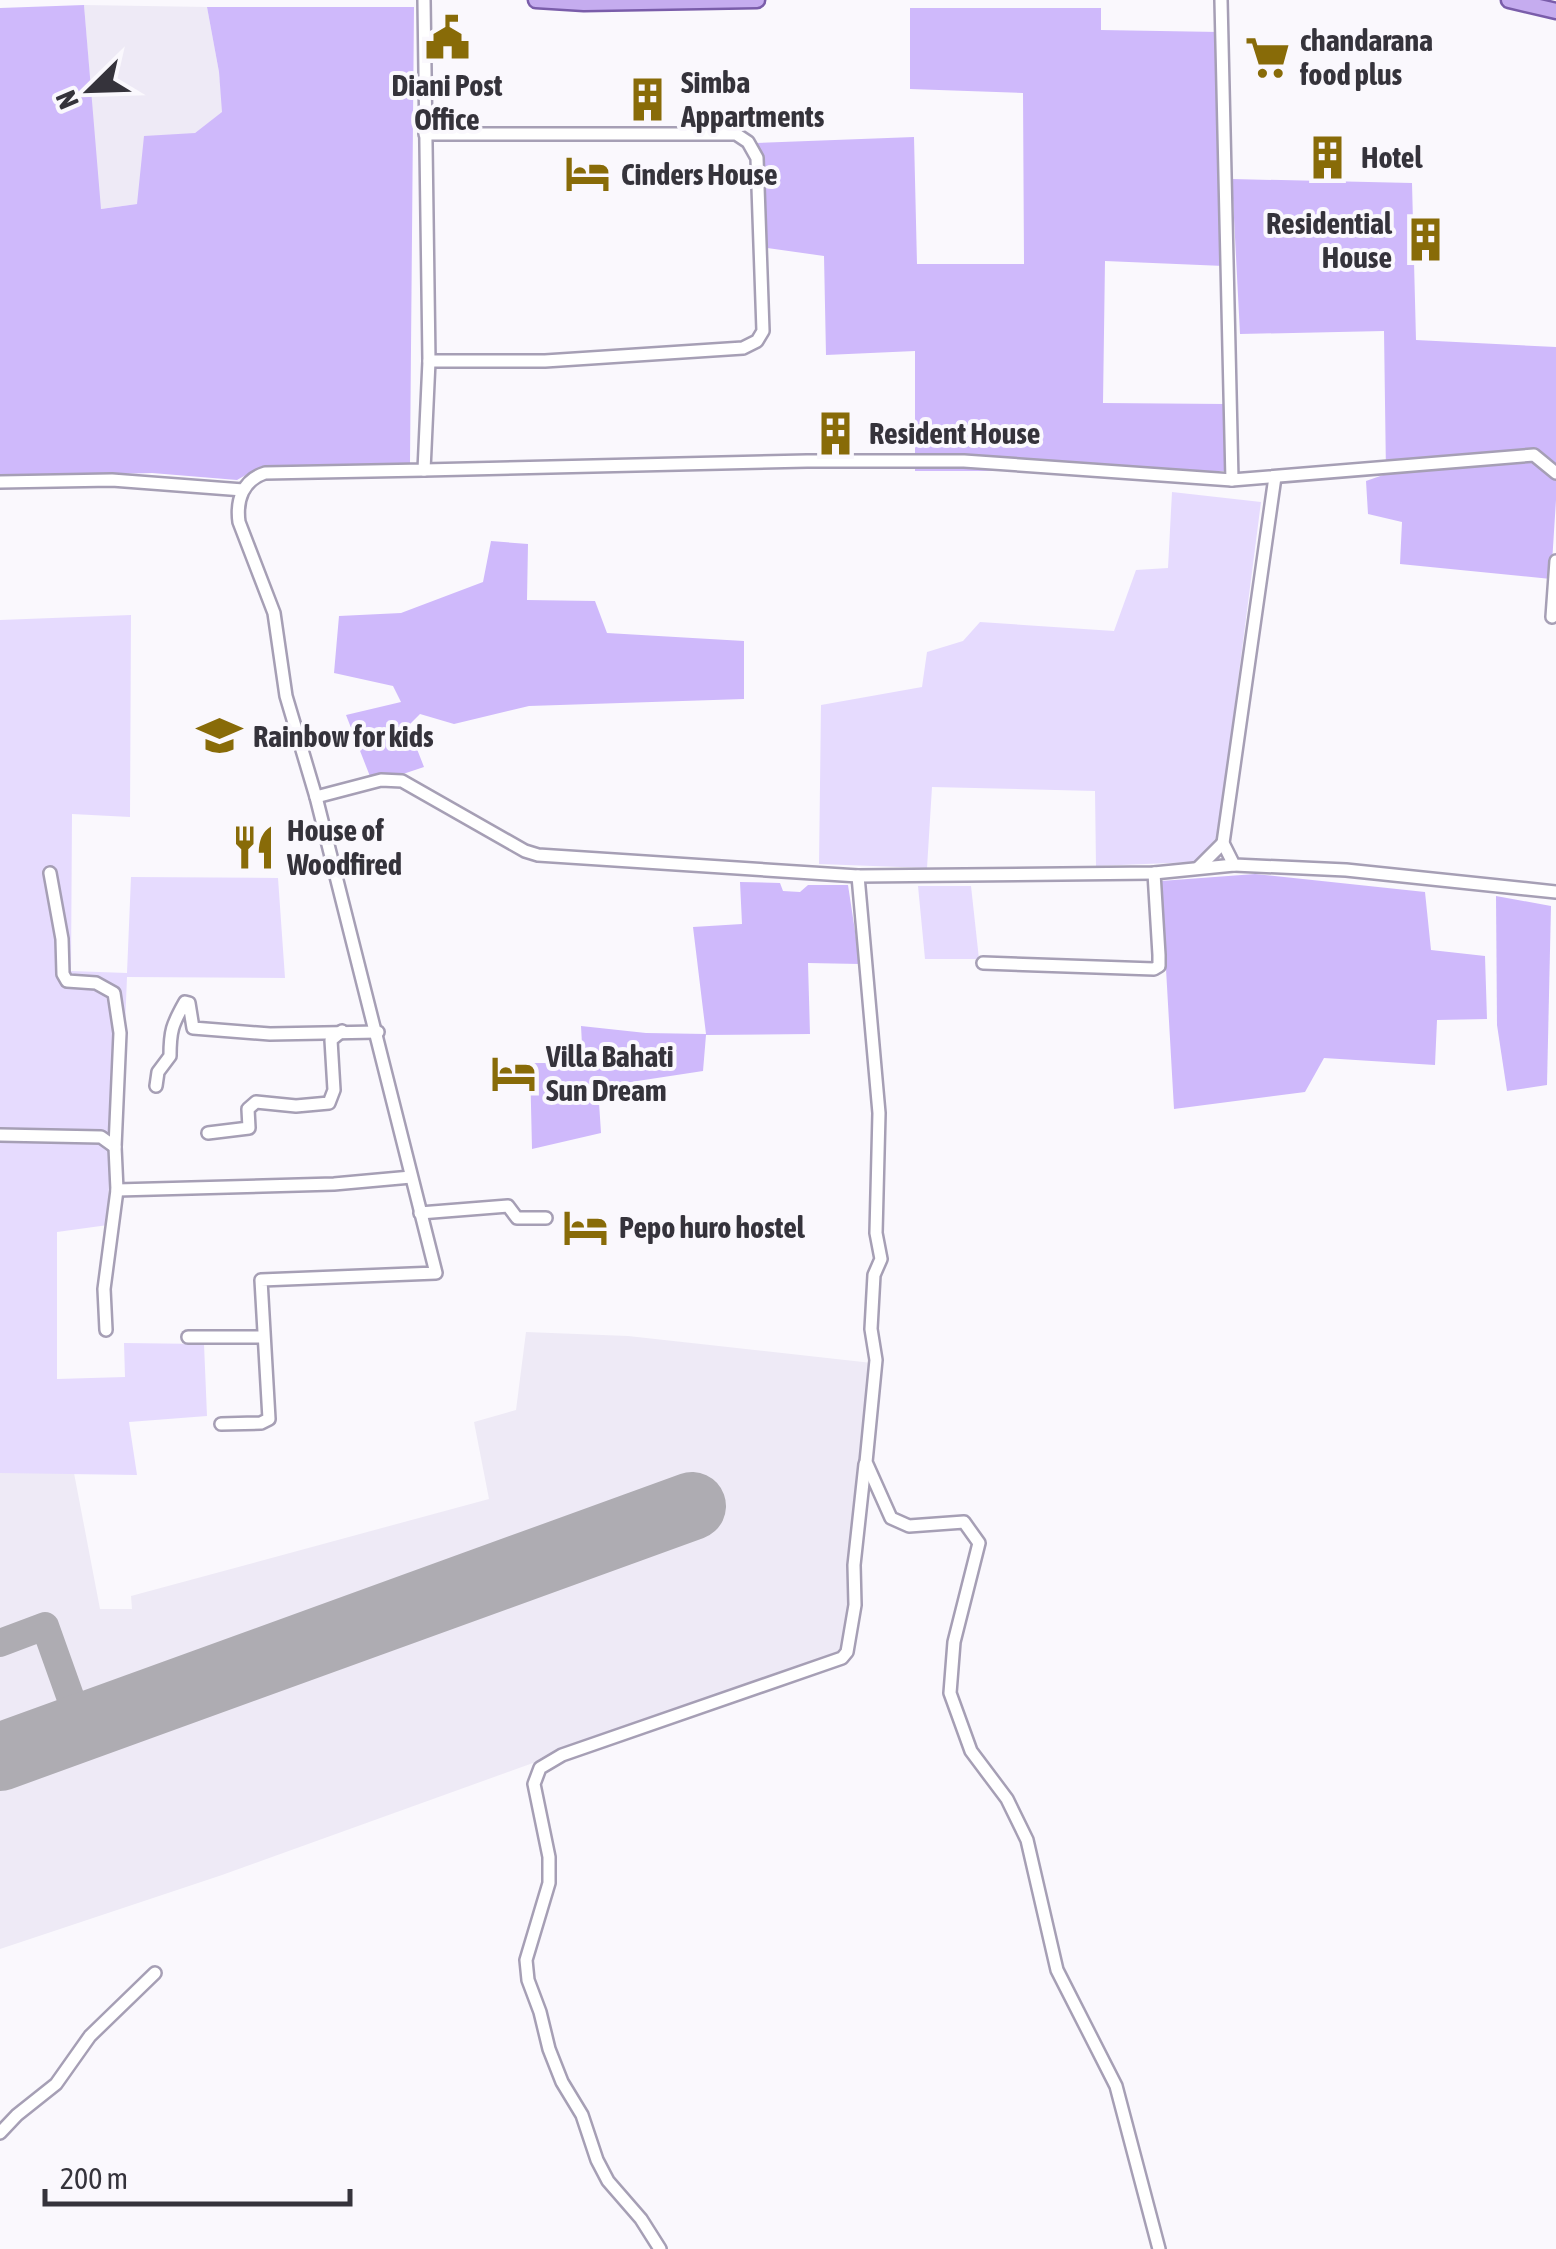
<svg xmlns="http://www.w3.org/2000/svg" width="1556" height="2249" font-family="'Asap Condensed',sans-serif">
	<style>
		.built { fill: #eeeaf6 }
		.green { fill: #e6dbfe }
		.forest { fill: #cfb9fb }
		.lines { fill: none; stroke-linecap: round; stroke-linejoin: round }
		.taxiway { stroke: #aeacb2; stroke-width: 28 }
		.runway { stroke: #aeacb2; stroke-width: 68 }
		.minor-casing { stroke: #a69fb5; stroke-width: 16 }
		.major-casing { stroke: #7a5daa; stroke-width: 19 }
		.minor { stroke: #fff; stroke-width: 11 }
		.major { stroke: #c5acef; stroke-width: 14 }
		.labels { text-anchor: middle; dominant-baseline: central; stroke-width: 8; stroke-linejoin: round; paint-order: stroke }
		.poi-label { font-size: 30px; font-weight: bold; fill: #35333b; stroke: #faf8fd; text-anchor: start }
	</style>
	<rect width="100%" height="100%" fill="#faf8fd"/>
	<g class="built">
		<polygon points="84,5 207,7 219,72 223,112 195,133 137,204 100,209"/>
		<polygon points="526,1332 628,1336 872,1363 844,1651 222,1875 0,1949 0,1473 74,1473 100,1609 132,1609 131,1596 489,1499 474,1422 516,1410"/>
	</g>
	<g class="green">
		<polygon points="1172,492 1261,502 1218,836 1195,862 1096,866 1095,791 932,787 927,868 819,864 821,705 922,687 927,652 963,641 980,622 1114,631 1136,570 1168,568"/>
		<polygon points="131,615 130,817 72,814 71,971 127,973 131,877 278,878 285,978 127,977 121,1127 110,1135 108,1225 57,1232 57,1379 125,1377 124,1343 204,1344 207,1416 129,1422 137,1475 0,1473 0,620"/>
		<polygon points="918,886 971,886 979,959 925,959"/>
	</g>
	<g class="forest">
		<polygon points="84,5 101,209 137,204 144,136 195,133 222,112 219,72 207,7 414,7 410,463 262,466 237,480 152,473 0,477 0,8"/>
		<polygon points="910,8 1101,8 1101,30 1219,32 1224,266 1105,261 1103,403 1225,404 1225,471 915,471 915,351 826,355 824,256 760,247 755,143 914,137 917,264 1024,264 1023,93 910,89"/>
		<polygon points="1232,179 1412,183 1416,340 1556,347 1556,500 1551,579 1400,564 1402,522 1368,514 1366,481 1386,474 1384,331 1240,334"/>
		<polygon points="491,541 528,544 527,600 595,601 607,633 744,641 744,699 529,706 454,724 420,714 408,726 424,767 373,784 346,715 401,702 393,686 334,673 339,616 401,613 483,582"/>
		<polygon points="1255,874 1425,892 1431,950 1485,956 1487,1019 1437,1020 1435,1065 1324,1058 1305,1092 1174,1109 1161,881"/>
		<polygon points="740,882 780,883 783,891 800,892 808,885 848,885 860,964 808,963 810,1034 706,1035 703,1071 598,1087 601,1133 532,1149 530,1063 583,1063 581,1026 646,1033 706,1034 693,927 742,924"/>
		<polygon points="1496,896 1551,906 1547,1085 1507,1091 1497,1025"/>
	</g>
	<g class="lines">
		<polyline class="taxiway" points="0,1643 45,1626 81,1727"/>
		<polyline class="runway" points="0,1757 692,1506"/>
		<defs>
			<g id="minor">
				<polyline points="1221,0 1232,480"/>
				<polyline points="425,134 736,134 748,142 757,158 763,331 757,341 743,348 545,361 429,361"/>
				<polyline points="424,470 807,461 964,461 1232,480 1534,455 1556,473"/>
				<polyline points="1275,477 1223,843 1234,865 1346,870 1556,892"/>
				<polyline points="0,482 112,480 243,490"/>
				<polyline points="1552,617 1556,561"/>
				<polyline points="316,797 381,780 402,781 525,851 538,855 858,876 1154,873 1234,865"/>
				<polyline points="1198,868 1223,843"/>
				<polyline points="50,873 62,939 63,974 67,981 96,983 114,993 120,1033 115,1147 117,1190 104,1289 106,1330"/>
				<polyline points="858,876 879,1113 876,1233 881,1259 874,1275 871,1329 876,1360 866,1462 891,1518 909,1526 964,1522 979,1543 954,1642 950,1693 971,1751 1007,1799 1027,1840 1057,1970 1116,2086 1159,2249"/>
				<polyline points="983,963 1154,969 1159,966 1159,955 1154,873"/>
				<path d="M 156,1086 L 158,1072 L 170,1056 C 170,1031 172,1025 185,1002 L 189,1003 L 193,1028 L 270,1034 L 378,1032"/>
				<polyline points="208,1133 249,1128 248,1109 256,1102 296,1106 329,1103 334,1090 331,1040 342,1031"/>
				<polyline points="0,1135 101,1137 115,1147"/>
				<polyline points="117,1190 334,1184 411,1177"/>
				<polyline points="420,1213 508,1206 517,1218 546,1218"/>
				<polyline points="188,1337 263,1337"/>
				<path d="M 221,1424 L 261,1423 L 269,1419 L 261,1280 L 436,1273 L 316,797 L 286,696 L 274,613 L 239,522 C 236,500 243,480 265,473 L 424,470 L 429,361 L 424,0"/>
				<polyline points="0,2133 17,2115 56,2084 90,2036 155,1973"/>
				<polyline points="660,2249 641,2219 608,2181 597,2160 582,2115 562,2082 549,2049 540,2012 528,1980 526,1960 549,1883 549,1857 534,1784 540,1768 562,1755 842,1658 847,1652 855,1605 854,1565 865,1464"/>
			</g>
			<g id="major">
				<polyline points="536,0 584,3 757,0"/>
				<polyline points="1509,0 1556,11"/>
			</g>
		</defs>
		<use href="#minor" class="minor-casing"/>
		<use href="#major" class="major-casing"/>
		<use href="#minor" class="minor"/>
		<use href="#major" class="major"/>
	</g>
	<defs>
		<symbol id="civic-bare" viewBox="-9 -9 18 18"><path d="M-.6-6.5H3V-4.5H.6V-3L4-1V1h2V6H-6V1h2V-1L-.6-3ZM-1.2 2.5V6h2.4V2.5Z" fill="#886b08" stroke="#faf8fd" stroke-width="2.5" paint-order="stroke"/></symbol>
		<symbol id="supermarket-bare" viewBox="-9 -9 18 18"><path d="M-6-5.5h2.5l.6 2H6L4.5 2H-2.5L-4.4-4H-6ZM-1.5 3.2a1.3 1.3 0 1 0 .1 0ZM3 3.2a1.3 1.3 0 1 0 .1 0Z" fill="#886b08" stroke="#faf8fd" stroke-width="2.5" paint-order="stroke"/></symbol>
		<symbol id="building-bare" viewBox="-9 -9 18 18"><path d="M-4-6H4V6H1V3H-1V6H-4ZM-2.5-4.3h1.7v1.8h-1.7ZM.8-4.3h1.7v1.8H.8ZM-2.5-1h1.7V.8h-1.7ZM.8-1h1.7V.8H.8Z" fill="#886b08" stroke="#faf8fd" stroke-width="2.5" paint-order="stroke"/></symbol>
		<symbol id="hotel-bare" viewBox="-9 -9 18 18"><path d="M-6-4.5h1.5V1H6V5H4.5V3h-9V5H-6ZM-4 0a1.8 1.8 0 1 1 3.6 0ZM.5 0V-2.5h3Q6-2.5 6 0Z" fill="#886b08" stroke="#faf8fd" stroke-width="2.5" paint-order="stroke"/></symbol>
		<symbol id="school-bare" viewBox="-9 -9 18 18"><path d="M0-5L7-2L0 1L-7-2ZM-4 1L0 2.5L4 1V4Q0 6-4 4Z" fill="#886b08" stroke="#faf8fd" stroke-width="2.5" paint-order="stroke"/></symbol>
		<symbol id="restaurant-bare" viewBox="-9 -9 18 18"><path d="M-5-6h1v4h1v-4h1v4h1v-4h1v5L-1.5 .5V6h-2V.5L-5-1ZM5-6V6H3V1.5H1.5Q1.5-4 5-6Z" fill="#886b08" stroke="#faf8fd" stroke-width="2.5" paint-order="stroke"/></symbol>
	</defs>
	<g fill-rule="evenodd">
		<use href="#civic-bare" x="416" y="6" width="63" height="63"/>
		<use href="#supermarket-bare" x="1236" y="26" width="63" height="63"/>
		<use href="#building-bare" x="616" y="68" width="63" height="63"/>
		<use href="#building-bare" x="1296" y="126" width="63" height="63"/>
		<use href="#hotel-bare" x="556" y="142" width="63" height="63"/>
		<use href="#building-bare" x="1394" y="208" width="63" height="63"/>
		<use href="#building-bare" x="804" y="402" width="63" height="63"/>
		<use href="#school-bare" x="188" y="704" width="63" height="63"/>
		<use href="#restaurant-bare" x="222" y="816" width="63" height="63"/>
		<use href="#hotel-bare" x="482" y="1042" width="63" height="63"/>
		<use href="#hotel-bare" x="554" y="1196" width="63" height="63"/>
	</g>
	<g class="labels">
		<g class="poi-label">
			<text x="1300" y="40">chandarana<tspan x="1300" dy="34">food plus</tspan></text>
			<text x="681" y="82">Simba<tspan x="681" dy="34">Appartments</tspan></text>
			<text x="447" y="85" text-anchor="middle">Diani Post<tspan x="447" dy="34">Office</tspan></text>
			<text x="1361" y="157">Hotel</text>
			<text x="621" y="174">Cinders House</text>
			<text x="1392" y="223" text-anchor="end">Residential<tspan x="1392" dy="34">House</tspan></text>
			<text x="869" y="433">Resident House</text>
			<text x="253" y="736">Rainbow for kids</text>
			<text x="287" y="830">House of<tspan x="287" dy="34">Woodfired</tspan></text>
			<text x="546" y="1056">Villa Bahati<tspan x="546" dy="34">Sun Dream</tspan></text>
			<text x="619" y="1227">Pepo huro hostel</text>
		</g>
	</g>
	<g transform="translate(90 90) rotate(247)" stroke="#faf8fd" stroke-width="8" paint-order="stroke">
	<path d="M0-8L18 38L0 25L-18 38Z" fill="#35333b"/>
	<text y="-15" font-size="28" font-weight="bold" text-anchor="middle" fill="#35333b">N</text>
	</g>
	<path d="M45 2189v15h305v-15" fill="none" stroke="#35333b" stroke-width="5"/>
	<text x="60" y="2189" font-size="30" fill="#35333b" stroke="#faf8fd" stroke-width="8" paint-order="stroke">200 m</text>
</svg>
